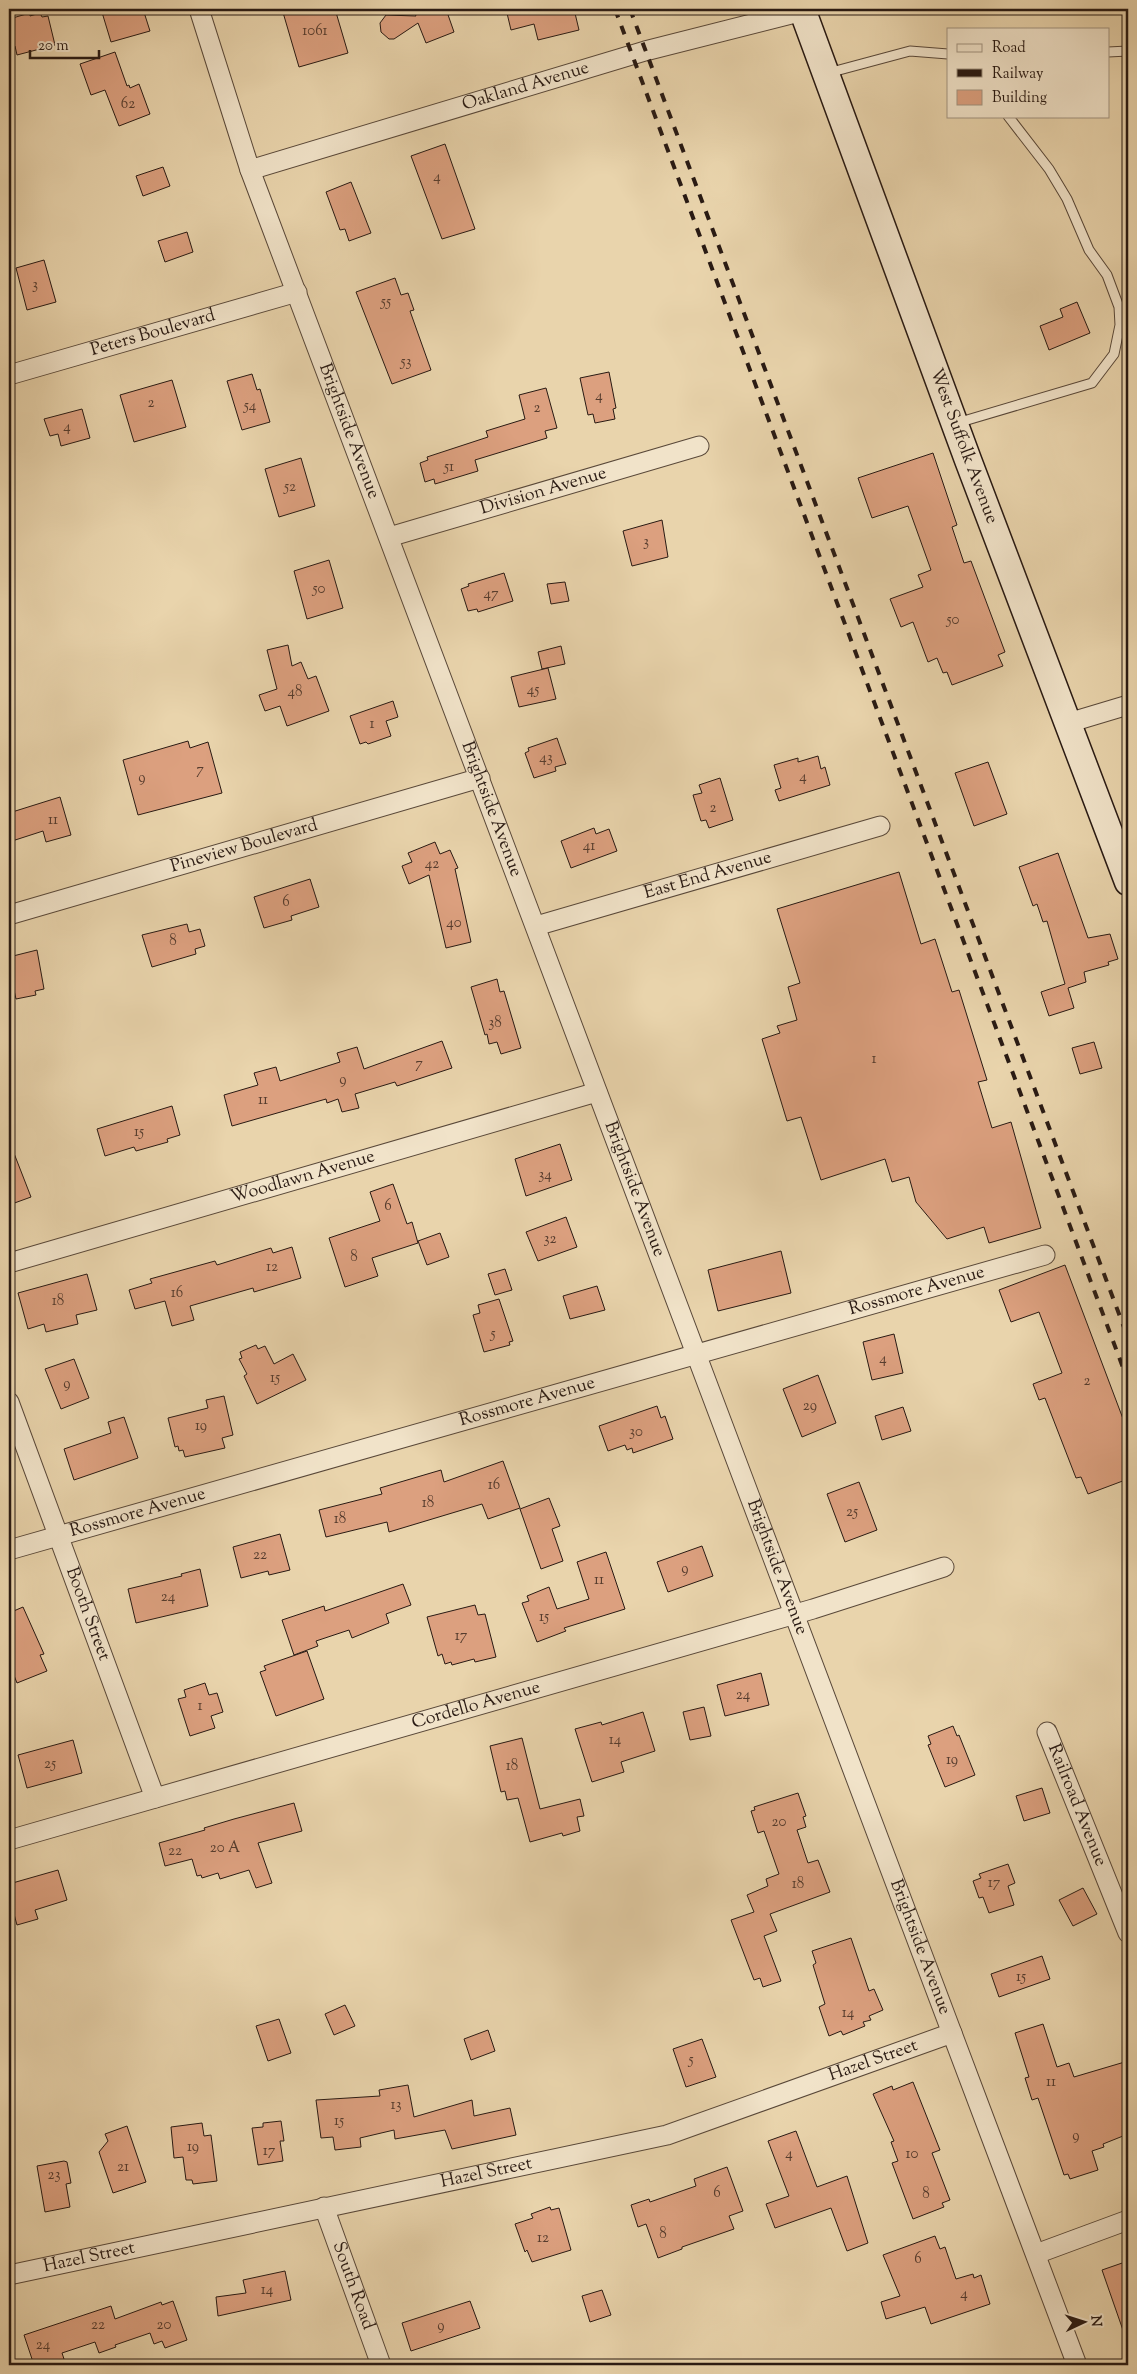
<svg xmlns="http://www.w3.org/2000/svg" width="1137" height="2374" font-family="'Sorts Mill Goudy',serif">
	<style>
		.building { fill: #dca07f; stroke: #291a13 }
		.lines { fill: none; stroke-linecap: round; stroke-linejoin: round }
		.service-casing { stroke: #594839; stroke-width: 11 }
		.minor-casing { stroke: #594839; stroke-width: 21 }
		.secondary-casing { stroke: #291a13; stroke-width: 29 }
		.service { stroke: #f1e3c9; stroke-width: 9 }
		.minor { stroke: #f1e3c9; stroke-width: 19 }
		.secondary { stroke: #f1e3c9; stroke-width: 26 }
		.rail { stroke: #291a13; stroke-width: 4; stroke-dasharray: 9 9; stroke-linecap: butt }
		.labels { text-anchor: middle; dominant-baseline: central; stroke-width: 4; stroke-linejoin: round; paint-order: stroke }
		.number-label { font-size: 15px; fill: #563c2e }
		.street-label { font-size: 18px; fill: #291a13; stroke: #f1e3c9 }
	</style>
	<rect width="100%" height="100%" fill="#e9d4ac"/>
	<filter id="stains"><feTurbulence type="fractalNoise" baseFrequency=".004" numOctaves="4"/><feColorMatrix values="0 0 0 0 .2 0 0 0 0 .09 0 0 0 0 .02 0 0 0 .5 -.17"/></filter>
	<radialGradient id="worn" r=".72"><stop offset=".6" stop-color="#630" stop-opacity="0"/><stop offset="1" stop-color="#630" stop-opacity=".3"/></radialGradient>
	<g class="building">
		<polygon points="101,9 143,9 150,31 111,42"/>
		<polygon points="282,9 335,9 348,53 299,67"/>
		<polygon points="413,9 446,9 454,32 426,43 418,23 394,39 389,39 381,32 380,23 386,15 416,16"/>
		<polygon points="506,9 574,9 579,30 538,40 534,24 511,30"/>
		<polygon points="30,13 30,16 40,13 42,17 48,16 55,45 17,55 15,46 9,48 9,19"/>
		<polygon points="115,52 127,86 129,85 130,88 139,84 150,114 119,126 105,90 91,95 80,64"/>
		<polygon points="445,144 475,229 442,239 411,156"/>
		<polygon points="163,167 170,186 143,196 136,176"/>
		<polygon points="351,182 371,233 349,241 345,229 340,230 326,192"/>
		<polygon points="187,232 193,252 165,262 158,241"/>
		<polygon points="44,260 56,302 27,310 16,268"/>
		<polygon points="395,278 401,295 408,293 414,310 410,311 431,370 392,384 356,292"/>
		<polygon points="1077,302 1090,333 1049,350 1040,326 1063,317 1060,309"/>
		<polygon points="609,372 616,408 613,409 615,419 595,423 593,414 588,415 580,378"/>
		<polygon points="252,374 257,390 260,389 270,422 242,430 227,381"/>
		<polygon points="172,380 186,427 134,442 120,395"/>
		<polygon points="546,388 557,428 545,431 547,438 475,460 478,471 435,484 434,479 425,482 420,463 428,460 427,457 488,437 486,431 525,419 519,395"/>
		<polygon points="82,409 90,438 61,446 58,434 50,436 44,419"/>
		<polygon points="933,453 957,525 952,527 964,563 971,561 1005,652 998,655 1003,666 952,685 947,672 943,673 937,658 928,662 913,622 901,627 890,599 923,587 918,575 931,570 908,506 872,518 858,478"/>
		<polygon points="301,458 315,506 279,517 265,469"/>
		<polygon points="662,520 668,557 632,566 623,531"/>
		<polygon points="329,560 343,608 307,619 294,571"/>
		<polygon points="504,573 513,601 478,612 477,609 468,611 461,589 469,586 468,584"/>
		<polygon points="565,582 569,601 551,604 547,584"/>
		<polygon points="288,645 292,666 301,662 308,679 316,676 329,711 287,726 280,706 265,711 259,695 277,689 267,650"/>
		<polygon points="561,646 565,664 542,669 538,652"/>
		<polygon points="548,668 556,699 519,707 511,677"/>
		<polygon points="393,701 398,717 386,721 391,736 368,744 366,742 360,744 350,716"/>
		<polygon points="557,738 566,764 555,767 556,771 534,778 525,753 529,751 528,748"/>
		<polygon points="188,741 190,748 208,742 222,793 138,815 123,760"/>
		<polygon points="818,756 821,769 825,767 830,785 779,801 775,790 781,788 774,765 798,758 798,762"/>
		<polygon points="988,762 1007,814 974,826 955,773"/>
		<polygon points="720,778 733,820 709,828 706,820 701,821 693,795 702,793 699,785"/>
		<polygon points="60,797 71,835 46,842 43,831 9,842 9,813"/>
		<polygon points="594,828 596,834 609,829 617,851 571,868 561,841"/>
		<polygon points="435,842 440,854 450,850 458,868 455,869 471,942 446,948 429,875 409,884 402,866 412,862 408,853"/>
		<polygon points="1058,853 1088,938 1110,934 1118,959 1108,962 1109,965 1084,972 1086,982 1068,988 1074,1008 1049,1016 1041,992 1065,984 1047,921 1043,922 1037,904 1033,906 1019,867"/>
		<polygon points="899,872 921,944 935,939 952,992 959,990 987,1080 978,1082 992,1128 1011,1122 1041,1228 989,1243 984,1227 947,1239 916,1202 909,1177 892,1182 885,1159 821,1180 801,1117 787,1121 762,1039 780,1033 777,1026 797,1020 788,987 800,983 777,909"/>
		<polygon points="310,879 319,907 291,916 292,920 264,928 254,897"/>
		<polygon points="187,924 189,932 200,929 205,946 195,949 196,954 152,967 142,935"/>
		<polygon points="37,950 44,989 35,991 36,995 16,999 14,990 9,991 9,957"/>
		<polygon points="497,979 500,992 504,991 521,1048 501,1054 497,1042 489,1044 487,1034 485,1035 471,987"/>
		<polygon points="442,1041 452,1068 397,1086 395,1082 355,1094 359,1108 342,1112 338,1099 327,1103 326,1099 232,1126 224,1095 258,1085 254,1073 276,1067 280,1081 340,1062 337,1053 357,1047 364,1069"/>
		<polygon points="1094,1042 1102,1068 1080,1074 1072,1048"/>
		<polygon points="172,1106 180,1135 167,1139 168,1142 136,1151 134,1147 105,1156 97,1129"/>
		<polygon points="10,1143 31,1197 9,1205 9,1144"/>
		<polygon points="560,1144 572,1180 526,1196 515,1159"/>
		<polygon points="393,1184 407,1224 412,1222 418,1243 372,1258 378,1276 345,1287 329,1238 380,1221 370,1192"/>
		<polygon points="566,1217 577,1247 538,1261 526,1232"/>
		<polygon points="440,1233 449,1257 427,1265 418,1241"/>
		<polygon points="292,1247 301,1278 254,1292 253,1288 190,1306 194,1320 172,1326 165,1301 135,1309 129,1290 152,1283 150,1279 215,1261 217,1265 271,1248 273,1253"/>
		<polygon points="781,1251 791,1293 718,1311 708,1270"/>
		<polygon points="1065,1265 1128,1432 1128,1479 1088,1494 1081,1477 1076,1478 1045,1398 1039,1400 1033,1384 1062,1373 1039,1312 1011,1322 999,1290"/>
		<polygon points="505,1269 512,1290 495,1295 488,1274"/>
		<polygon points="87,1274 97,1310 76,1315 78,1324 46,1332 44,1324 28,1329 18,1293"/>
		<polygon points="597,1286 605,1310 570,1319 563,1296"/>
		<polygon points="499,1299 513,1341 509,1342 510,1345 484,1352 473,1315 480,1313 478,1305"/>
		<polygon points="894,1334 903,1373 872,1380 863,1342"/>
		<polygon points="256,1345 258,1349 265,1346 274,1364 293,1354 306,1380 257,1404 244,1376 247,1374 239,1359 242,1358 240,1352"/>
		<polygon points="74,1359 89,1398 61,1409 45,1369"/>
		<polygon points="818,1375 836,1423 802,1437 783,1389"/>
		<polygon points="224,1396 233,1435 222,1438 225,1448 185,1457 183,1450 179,1451 178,1446 175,1447 168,1418 208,1408 206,1400"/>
		<polygon points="657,1406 661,1418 665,1416 673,1439 633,1453 632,1448 627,1450 625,1445 608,1451 599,1426"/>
		<polygon points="903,1407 911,1431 882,1440 875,1416"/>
		<polygon points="124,1417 138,1458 74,1480 64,1449 111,1433 108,1422"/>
		<polygon points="503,1461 520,1508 488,1519 482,1504 389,1532 387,1522 326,1537 319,1510 382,1494 380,1488 441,1470 444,1482"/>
		<polygon points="859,1482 877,1530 845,1542 827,1494"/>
		<polygon points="549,1498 560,1526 552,1529 563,1561 541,1569 520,1509"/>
		<polygon points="280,1534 290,1570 269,1575 268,1571 241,1578 233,1547"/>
		<polygon points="702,1546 713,1576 668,1592 657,1562"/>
		<polygon points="606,1552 625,1609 564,1628 566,1631 537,1642 522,1603 529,1601 527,1596 549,1587 557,1609 589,1599 577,1562"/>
		<polygon points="200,1569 208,1606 136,1623 128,1589 182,1576 181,1574"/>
		<polygon points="403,1584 411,1605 386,1614 389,1623 352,1638 349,1630 316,1641 318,1646 294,1655 282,1620 324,1606 325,1611"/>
		<polygon points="475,1605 478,1615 485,1614 496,1657 475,1662 474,1659 452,1665 451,1662 445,1664 442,1654 438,1656 427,1617"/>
		<polygon points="23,1607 44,1654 40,1655 47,1671 17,1683 9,1663 9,1613"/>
		<polygon points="307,1651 324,1699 276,1716 260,1672 266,1670 264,1666"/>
		<polygon points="761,1673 769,1705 725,1716 717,1685"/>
		<polygon points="205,1683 209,1695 217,1693 223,1712 211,1716 215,1728 190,1736 178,1699 186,1697 184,1690"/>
		<polygon points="704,1707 711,1736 690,1740 683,1712"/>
		<polygon points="643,1712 655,1751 621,1762 624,1772 592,1782 575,1729 601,1722 602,1725"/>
		<polygon points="953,1726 957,1736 959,1735 975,1775 945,1787 928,1745 931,1744 928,1736"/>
		<polygon points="522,1738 540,1809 580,1799 584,1816 577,1817 580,1831 563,1836 562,1833 530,1842 518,1798 507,1800 505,1791 501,1792 490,1746"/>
		<polygon points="73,1740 82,1773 27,1788 18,1755"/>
		<polygon points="1042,1788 1050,1813 1024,1821 1016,1796"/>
		<polygon points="798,1793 806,1816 803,1817 806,1827 797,1830 808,1863 818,1860 830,1892 770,1914 777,1931 764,1936 781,1981 763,1987 760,1978 754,1980 731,1920 754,1912 747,1895 768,1886 766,1879 779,1874 764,1831 758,1833 751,1811 755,1810 754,1807"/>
		<polygon points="294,1803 302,1831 258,1843 272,1883 256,1888 249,1870 220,1879 218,1873 202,1878 201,1875 197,1876 192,1859 165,1866 159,1843 205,1830 204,1828 234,1819"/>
		<polygon points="1008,1864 1015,1883 1008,1886 1014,1905 989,1913 983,1897 979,1898 973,1881 981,1878 979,1874"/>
		<polygon points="58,1870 67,1900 35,1910 38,1919 17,1925 9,1896 9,1884"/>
		<polygon points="1083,1888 1097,1914 1073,1926 1059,1900"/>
		<polygon points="851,1938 869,1991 874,1989 883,2010 869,2016 871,2020 863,2022 865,2026 843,2035 841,2031 829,2036 819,2007 825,2004 813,1965 816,1963 812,1951"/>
		<polygon points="1042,1956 1050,1979 999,1997 991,1974"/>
		<polygon points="345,2005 355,2026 334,2035 325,2014"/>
		<polygon points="279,2019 291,2053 268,2061 256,2026"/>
		<polygon points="1043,2024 1057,2067 1069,2063 1074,2077 1128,2061 1128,2134 1103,2144 1104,2147 1092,2151 1098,2170 1070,2179 1068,2174 1064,2175 1038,2098 1032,2100 1025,2078 1029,2077 1015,2033"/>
		<polygon points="488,2030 495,2051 471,2060 464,2039"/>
		<polygon points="702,2039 716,2077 686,2087 673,2049"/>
		<polygon points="913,2082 940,2150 932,2153 950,2200 942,2203 944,2207 913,2219 892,2163 898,2161 891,2142 894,2141 873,2094 892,2086 893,2090"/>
		<polygon points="408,2085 414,2117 472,2100 474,2116 510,2108 516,2135 452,2149 445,2130 395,2139 394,2130 360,2138 361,2147 335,2150 333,2137 321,2138 316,2100 380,2096 379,2090"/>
		<polygon points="281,2121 284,2141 280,2141 283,2161 258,2165 252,2128 263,2127 263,2123"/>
		<polygon points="202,2123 204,2136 211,2135 217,2181 193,2184 192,2180 186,2180 183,2157 174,2158 171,2127"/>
		<polygon points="127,2126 146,2182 113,2193 99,2152 108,2141 105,2134"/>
		<polygon points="796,2131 817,2187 847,2176 868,2243 847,2251 831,2208 775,2228 766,2204 789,2196 768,2141"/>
		<polygon points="64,2161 67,2162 71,2183 66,2184 70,2207 45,2212 37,2166"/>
		<polygon points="727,2167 743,2211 729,2216 734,2229 682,2247 682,2249 658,2258 646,2224 638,2227 631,2205 649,2199 650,2202 696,2186 694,2179"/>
		<polygon points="550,2207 551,2210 559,2208 571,2250 532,2262 527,2250 525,2252 515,2224 533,2218 531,2214"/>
		<polygon points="935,2236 940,2249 945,2247 956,2279 973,2274 974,2278 981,2275 990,2304 931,2324 925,2307 886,2319 881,2302 900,2296 883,2255"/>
		<polygon points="1128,2261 1128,2336 1125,2336 1102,2270"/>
		<polygon points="285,2271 291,2300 218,2316 216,2297 246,2293 243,2280"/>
		<polygon points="602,2290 611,2315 590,2322 582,2296"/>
		<polygon points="173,2301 187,2340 165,2348 162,2341 154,2344 150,2333 115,2345 116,2347 99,2353 95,2342 62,2353 66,2365 34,2365 24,2335 111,2306 115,2319 161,2302 162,2305"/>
		<polygon points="470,2301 480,2328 411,2351 402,2323"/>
	</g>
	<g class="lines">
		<defs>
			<g id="service">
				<polyline points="1108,52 1128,51"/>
				<polyline points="828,73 910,51 948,54"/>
				<polyline points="957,423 1092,383 1114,354 1120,325 1119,307 1107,275 1089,250 1067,199 1049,169 1008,116"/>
			</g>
			<g id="minor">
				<path id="s1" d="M 199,9 L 250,170 L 1077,2365"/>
				<path id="s2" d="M 250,170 L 645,51 L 803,11"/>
				<path id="s3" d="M 9,375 L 297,292"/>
				<path id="s4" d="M 389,537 L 699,446"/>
				<polyline points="1068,723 1128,705"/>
				<path id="s5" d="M 9,915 L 480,778"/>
				<path id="s6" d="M 536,926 L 880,826"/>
				<path id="s7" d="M 9,1263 L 597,1092"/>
				<path id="s8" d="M 9,1402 L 155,1798"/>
				<path id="s9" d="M 9,1550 L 1045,1255"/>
				<path id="s10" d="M 1047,1732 L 1128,1933"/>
				<path id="s11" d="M 9,1840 L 813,1609 L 944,1567"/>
				<path id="s12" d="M 324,2207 L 381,2365"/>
				<polyline points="1036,2254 1128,2220"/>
				<path id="s13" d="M 9,2275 L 667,2135 L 952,2033"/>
			</g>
			<g id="secondary">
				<path id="s14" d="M 802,9 L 968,460 L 1128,882"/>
			</g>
		</defs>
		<use href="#service" class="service-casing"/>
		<use href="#minor" class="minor-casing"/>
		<use href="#secondary" class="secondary-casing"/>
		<use href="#service" class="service"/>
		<use href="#minor" class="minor"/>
		<use href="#secondary" class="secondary"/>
		<g class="rail">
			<polyline points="615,9 1128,1381"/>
			<polyline points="630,9 1128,1338"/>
		</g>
	</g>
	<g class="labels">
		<g class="number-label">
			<text x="315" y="31">1061</text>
			<text x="128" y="104">62</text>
			<text x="437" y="177">4</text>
			<text x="35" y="285">3</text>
			<text x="386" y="302">55</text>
			<text x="406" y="362">53</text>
			<text x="599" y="396">4</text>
			<text x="151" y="403">2</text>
			<text x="250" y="406">54</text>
			<text x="537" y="408">2</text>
			<text x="67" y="427">4</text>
			<text x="449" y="467">51</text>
			<text x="290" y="487">52</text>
			<text x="646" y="542">3</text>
			<text x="319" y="589">50</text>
			<text x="491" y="594">47</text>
			<text x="953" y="620">50</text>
			<text x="533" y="690">45</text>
			<text x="295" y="692">48</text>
			<text x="372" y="724">1</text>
			<text x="546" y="758">43</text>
			<text x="200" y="770">7</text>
			<text x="803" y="777">4</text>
			<text x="142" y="778">9</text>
			<text x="713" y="808">2</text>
			<text x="53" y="820">11</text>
			<text x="589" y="846">41</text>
			<text x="432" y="864">42</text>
			<text x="286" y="902">6</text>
			<text x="454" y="923">40</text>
			<text x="173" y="941">8</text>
			<text x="495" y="1023">38</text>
			<text x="874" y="1059">1</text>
			<text x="419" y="1064">7</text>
			<text x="343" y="1080">9</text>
			<text x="263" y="1100">11</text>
			<text x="139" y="1132">15</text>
			<text x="545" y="1175">34</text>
			<text x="388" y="1206">6</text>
			<text x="550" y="1239">32</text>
			<text x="354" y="1257">8</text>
			<text x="272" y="1267">12</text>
			<text x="177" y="1293">16</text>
			<text x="58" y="1301">18</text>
			<text x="493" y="1334">5</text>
			<text x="883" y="1359">4</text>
			<text x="275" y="1378">15</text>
			<text x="1087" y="1381">2</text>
			<text x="67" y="1384">9</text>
			<text x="810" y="1406">29</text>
			<text x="201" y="1426">19</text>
			<text x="636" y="1432">30</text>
			<text x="494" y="1485">16</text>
			<text x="428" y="1503">18</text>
			<text x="852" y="1512">25</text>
			<text x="340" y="1519">18</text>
			<text x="260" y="1555">22</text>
			<text x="685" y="1569">9</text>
			<text x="599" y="1580">11</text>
			<text x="168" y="1597">24</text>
			<text x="544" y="1617">15</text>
			<text x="461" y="1636">17</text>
			<text x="743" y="1695">24</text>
			<text x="200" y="1706">1</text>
			<text x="615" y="1740">14</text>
			<text x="952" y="1760">19</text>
			<text x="50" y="1764">25</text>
			<text x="512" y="1766">18</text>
			<text x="779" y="1822">20</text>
			<text x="225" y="1848">20 A</text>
			<text x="175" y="1851">22</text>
			<text x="994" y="1883">17</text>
			<text x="798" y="1884">18</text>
			<text x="1021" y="1977">15</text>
			<text x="848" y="2013">14</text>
			<text x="691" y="2060">5</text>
			<text x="1051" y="2082">11</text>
			<text x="396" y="2105">13</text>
			<text x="339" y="2121">15</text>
			<text x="1076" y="2136">9</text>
			<text x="193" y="2147">19</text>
			<text x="269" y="2151">17</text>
			<text x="789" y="2154">4</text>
			<text x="912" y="2154">10</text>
			<text x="123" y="2167">21</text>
			<text x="54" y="2175">23</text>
			<text x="717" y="2193">6</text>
			<text x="926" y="2194">8</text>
			<text x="663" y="2234">8</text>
			<text x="543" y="2238">12</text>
			<text x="918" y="2259">6</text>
			<text x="267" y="2290">14</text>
			<text x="964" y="2294">4</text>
			<text x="98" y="2325">22</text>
			<text x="164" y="2325">20</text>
			<text x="441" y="2326">9</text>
			<text x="43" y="2345">24</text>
		</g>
		<g class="street-label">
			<text stroke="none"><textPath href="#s2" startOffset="288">Oakland Avenue</textPath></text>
			<text stroke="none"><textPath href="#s3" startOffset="150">Peters Boulevard</textPath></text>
			<text stroke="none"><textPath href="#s1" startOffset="448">Brightside Avenue</textPath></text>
			<text stroke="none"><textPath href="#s14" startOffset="466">West Suffolk Avenue</textPath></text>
			<text stroke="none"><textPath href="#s4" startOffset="161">Division Avenue</textPath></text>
			<text stroke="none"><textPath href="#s1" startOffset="852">Brightside Avenue</textPath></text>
			<text stroke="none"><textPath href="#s5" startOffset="245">Pineview Boulevard</textPath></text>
			<text stroke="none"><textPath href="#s6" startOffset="179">East End Avenue</textPath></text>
			<text stroke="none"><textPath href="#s7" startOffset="306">Woodlawn Avenue</textPath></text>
			<text stroke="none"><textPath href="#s1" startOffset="1258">Brightside Avenue</textPath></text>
			<text stroke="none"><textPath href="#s9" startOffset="944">Rossmore Avenue</textPath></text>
			<text stroke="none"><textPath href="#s9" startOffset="539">Rossmore Avenue</textPath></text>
			<text stroke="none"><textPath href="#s9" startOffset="134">Rossmore Avenue</textPath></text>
			<text stroke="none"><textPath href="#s1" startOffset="1662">Brightside Avenue</textPath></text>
			<text stroke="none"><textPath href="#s8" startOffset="226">Booth Street</textPath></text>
			<text stroke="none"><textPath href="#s11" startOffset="486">Cordello Avenue</textPath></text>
			<text stroke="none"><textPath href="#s10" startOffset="79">Railroad Avenue</textPath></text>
			<text stroke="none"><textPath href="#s1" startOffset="2068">Brightside Avenue</textPath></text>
			<text stroke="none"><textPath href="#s13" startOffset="892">Hazel Street</textPath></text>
			<text stroke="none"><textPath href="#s13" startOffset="488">Hazel Street</textPath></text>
			<text stroke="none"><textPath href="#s13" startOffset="82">Hazel Street</textPath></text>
			<text stroke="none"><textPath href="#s12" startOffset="84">South Road</textPath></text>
		</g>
	</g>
	<rect width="1137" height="2374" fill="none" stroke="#e9d4ac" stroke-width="30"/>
	<rect x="10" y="10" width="1117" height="2354" fill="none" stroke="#291a13" stroke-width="2.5"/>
	<rect x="15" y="15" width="1107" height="2344" fill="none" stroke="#291a13"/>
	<rect x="947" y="28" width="162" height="90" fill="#f1e3c9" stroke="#a19380"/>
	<rect x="957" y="44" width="25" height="8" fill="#f1e3c9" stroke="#a19380"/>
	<text x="992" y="52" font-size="15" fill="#291a13">Road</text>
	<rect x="957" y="69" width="25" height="8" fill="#291a13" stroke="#a19380"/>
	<text x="992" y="78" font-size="15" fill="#291a13">Railway</text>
	<rect x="957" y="90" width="25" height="15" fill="#dca07f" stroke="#a19380"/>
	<text x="992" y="102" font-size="15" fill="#291a13">Building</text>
	<g transform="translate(1084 2322) rotate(86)" stroke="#f1e3c9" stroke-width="4" paint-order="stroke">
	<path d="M0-4L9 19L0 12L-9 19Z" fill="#291a13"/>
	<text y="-8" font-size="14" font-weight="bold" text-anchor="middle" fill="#291a13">N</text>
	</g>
	<path d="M30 50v8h69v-8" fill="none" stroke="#291a13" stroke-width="2.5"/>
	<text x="38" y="50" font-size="15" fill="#291a13" stroke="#f1e3c9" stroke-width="4" paint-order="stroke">20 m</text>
	<rect width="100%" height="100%" filter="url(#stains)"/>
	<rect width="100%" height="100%" fill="url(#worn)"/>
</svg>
